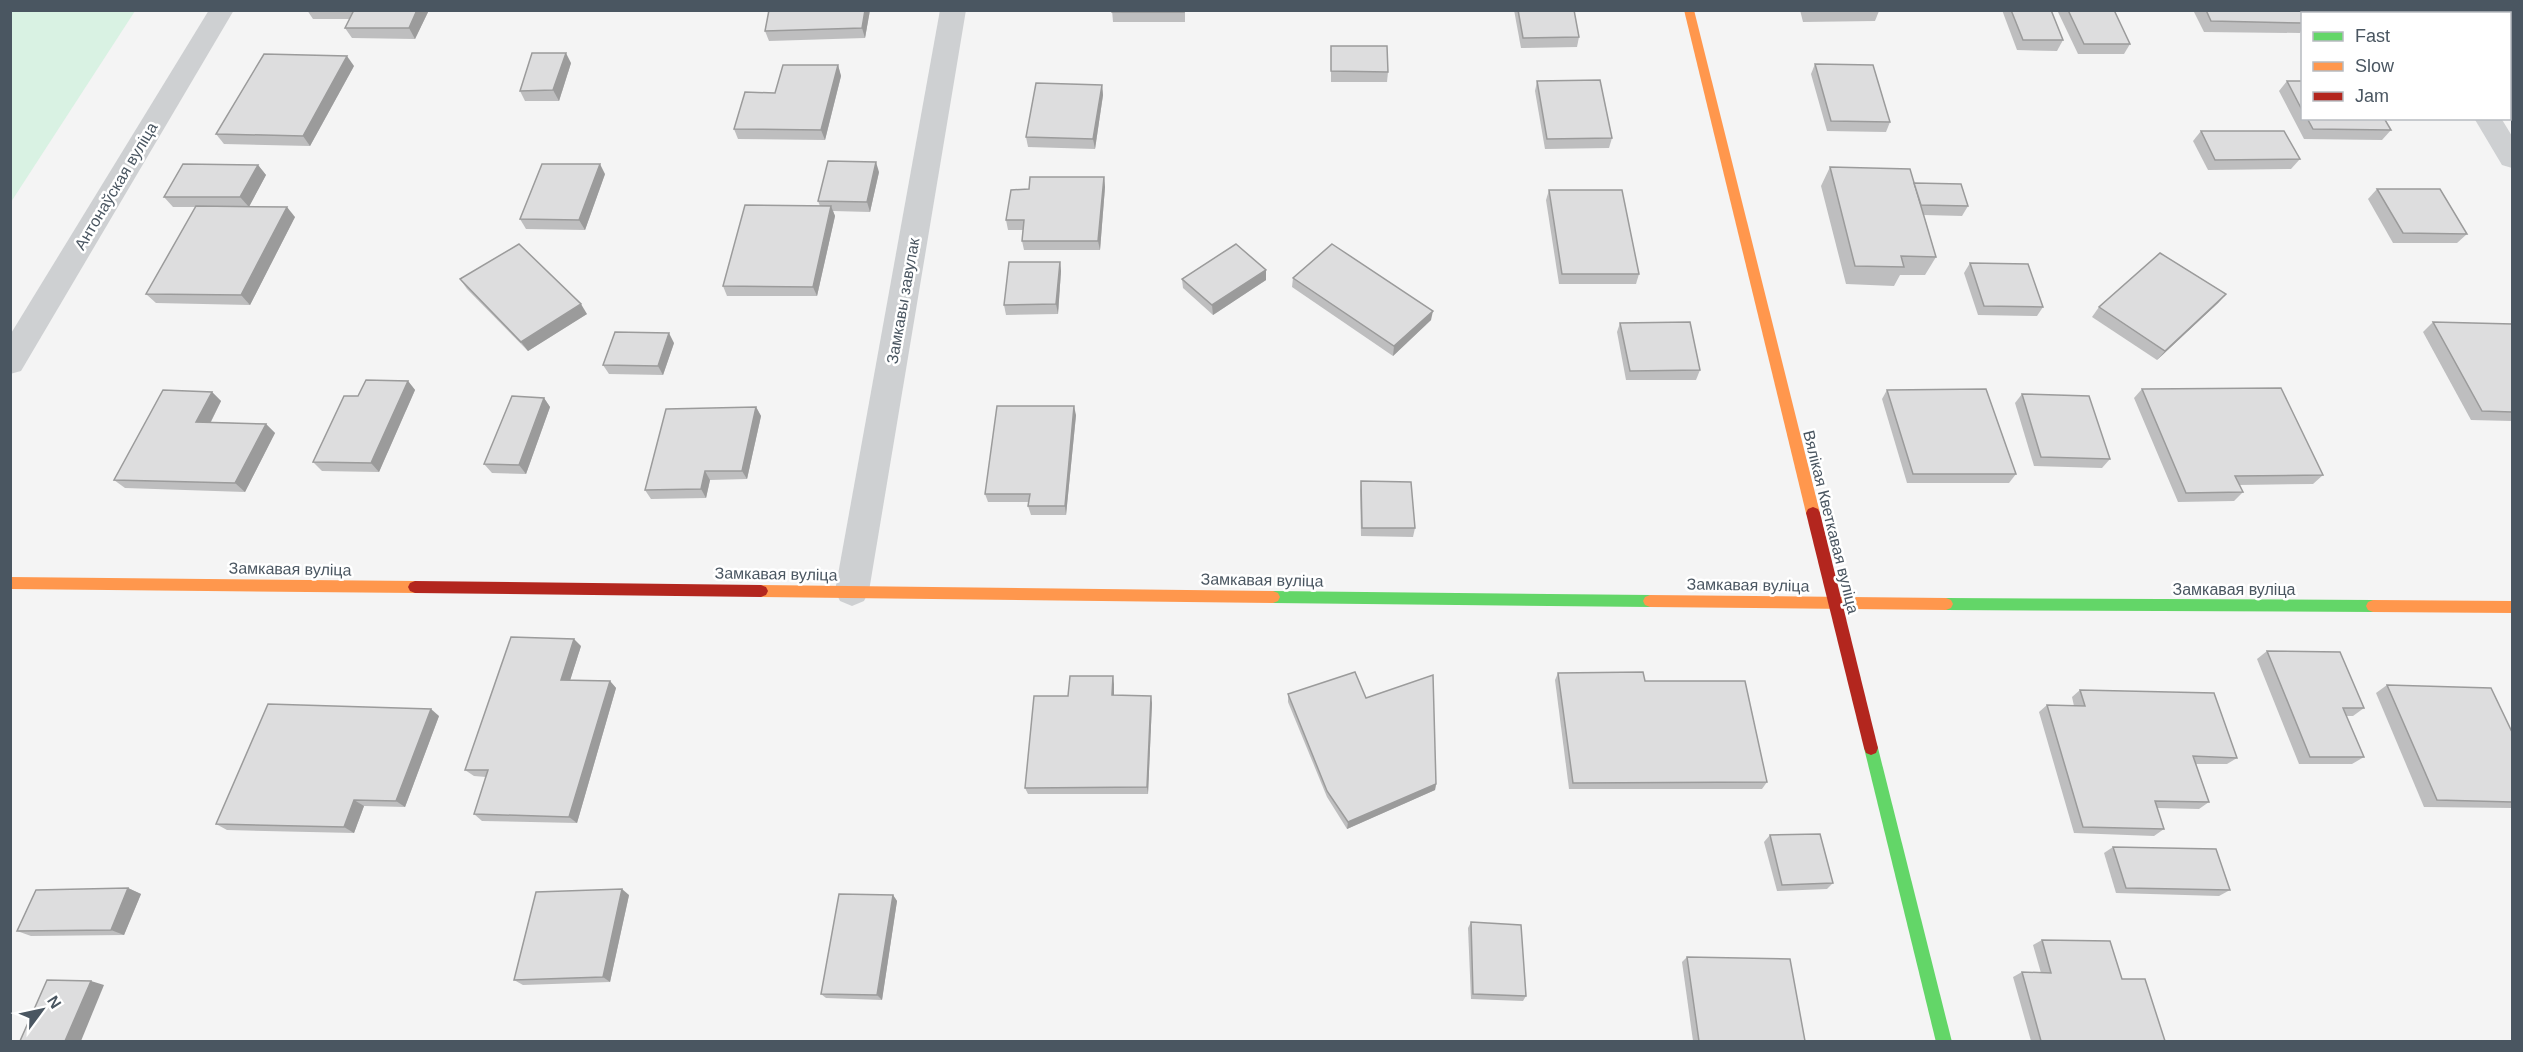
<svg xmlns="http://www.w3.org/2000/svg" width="2523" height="1052" font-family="Arial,sans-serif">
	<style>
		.green { fill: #d9f2e3 }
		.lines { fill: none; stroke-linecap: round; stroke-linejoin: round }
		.street { fill: #ced0d2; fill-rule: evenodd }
		.fast { fill: #63d668; fill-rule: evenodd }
		.slow { fill: #ff974d; fill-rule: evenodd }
		.jam { fill: #b3261e; fill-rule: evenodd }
		.wall { fill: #bebebf }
		.shaded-wall { fill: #9b9b9b }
		.building { fill: #ddddde; stroke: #9b9b9b; stroke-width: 1.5 }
		.labels { text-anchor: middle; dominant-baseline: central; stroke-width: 5; stroke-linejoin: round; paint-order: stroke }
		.street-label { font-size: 16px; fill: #4a5661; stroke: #fff }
	</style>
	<rect width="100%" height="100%" fill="#f4f4f4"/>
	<polygon class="green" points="11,10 135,11 11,202 10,11"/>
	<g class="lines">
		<g class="street">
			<polygon points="209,10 234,10 21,371 10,374 10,335"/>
			<polygon points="940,10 966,10 869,591 864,601 852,606 840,601 835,591"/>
			<polygon points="2405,10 2430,10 2432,14 2406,14"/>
			<polygon points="2474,118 2501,118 2512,136 2512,168 2502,165"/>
		</g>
		<g class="fast">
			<polygon points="1273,591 1650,595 1655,597 1657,601 1655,605 1650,607 1273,603 1268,601 1266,597 1268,593"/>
			<polygon points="1946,598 2373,600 2378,602 2380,606 2378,610 2373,612 1946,610 1941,608 1939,604 1941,600"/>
			<polygon points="1871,741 1876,743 1878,748 1952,1042 1936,1042 1864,748 1866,743"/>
		</g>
		<g class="slow">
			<polygon points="1684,10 1694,10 1820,513 1818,517 1808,517 1806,513"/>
			<polygon points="10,577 415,581 420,583 422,587 420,591 415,593 10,589"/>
			<polygon points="761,585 1273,591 1278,593 1280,597 1278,601 1273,603 761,597 756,595 754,591 756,587"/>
			<polygon points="1650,595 1946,598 1951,600 1953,604 1951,608 1946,610 1650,607 1645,605 1643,601 1645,597"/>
			<polygon points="2373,600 2512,601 2512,613 2373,612 2368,610 2366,606 2368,602"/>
		</g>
		<g class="jam">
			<polygon points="1813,507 1818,509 1820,513 1878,748 1876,753 1871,755 1866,753 1864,748 1806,513 1808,509"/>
			<polygon points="415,581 761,585 766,587 768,591 766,595 761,597 415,593 410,591 408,587 410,583"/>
		</g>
	</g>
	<g class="wall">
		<polygon points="307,10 429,10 415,39 352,38 345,28 350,19 313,19"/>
		<polygon points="769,10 870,10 865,38 769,41 765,31"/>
		<polygon points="1112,10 1185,10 1185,22 1113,22"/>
		<polygon points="1514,10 1574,10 1579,37 1577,47 1521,48"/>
		<polygon points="1800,10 1879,10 1879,11 1875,21 1803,22"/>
		<polygon points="2002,10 2051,10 2063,40 2057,51 2017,50"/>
		<polygon points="2059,10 2114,10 2130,44 2124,54 2078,54 2058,12"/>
		<polygon points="2193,10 2301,10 2302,14 2302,29 2300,33 2204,32"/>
		<polygon points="2506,10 2512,10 2512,20 2510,16 2510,14 2508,14"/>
		<polygon points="1331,46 1388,72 1387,82 1331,82"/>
		<polygon points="571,63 559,101 525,101 520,91"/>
		<polygon points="1815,64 1890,122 1886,132 1827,131 1811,74"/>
		<polygon points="838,65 841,76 825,140 738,139 734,129 775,93"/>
		<polygon points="354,66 310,146 224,144 216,134"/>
		<polygon points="1537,81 1612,138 1609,148 1545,149 1535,91"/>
		<polygon points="2287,81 2302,81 2302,118 2384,118 2391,130 2382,140 2304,139 2279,91"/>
		<polygon points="1102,85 1103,95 1095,149 1028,147 1026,137"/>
		<polygon points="2201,131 2300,159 2291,169 2208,170 2193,141"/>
		<polygon points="258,165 266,175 249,206 295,217 250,305 156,303 146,294 196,207 173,207 164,197"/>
		<polygon points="1830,167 1914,183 1968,206 1962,216 1924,215 1936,257 1925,275 1900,275 1894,286 1846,284 1821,186"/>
		<polygon points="879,172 870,212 833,211 835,216 817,296 727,296 723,286 820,206 818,201"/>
		<polygon points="605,174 585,230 526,229 520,219"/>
		<polygon points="1104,177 1105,187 1100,250 1024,250 1022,241 1023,230 1008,230 1006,220 1029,189"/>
		<polygon points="2377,189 2467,234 2457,243 2393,243 2368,199"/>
		<polygon points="1549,190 1639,274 1636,284 1559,284 1546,200"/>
		<polygon points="1060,262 1061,271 1058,314 1006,315 1004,305"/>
		<polygon points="1970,263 2043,307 2037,316 1978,315 1964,273"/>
		<polygon points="1266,270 1266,280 1213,315 1183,288 1182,279"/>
		<polygon points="1293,278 1431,320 1393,356 1292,287"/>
		<polygon points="460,279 587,314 528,351 467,289"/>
		<polygon points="2226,294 2218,303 2157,360 2092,317 2099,307"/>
		<polygon points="2433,322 2512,324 2512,421 2471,420 2423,332"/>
		<polygon points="1620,323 1700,370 1696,380 1626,380 1617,332"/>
		<polygon points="674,343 663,375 609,374 603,365"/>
		<polygon points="408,381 415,390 379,472 322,471 313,462 358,396"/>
		<polygon points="2142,389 2323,475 2313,484 2239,485 2243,492 2234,501 2178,502 2134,398"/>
		<polygon points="1887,390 2016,474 2009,483 1907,483 1882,399"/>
		<polygon points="212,392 221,401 211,422 266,424 275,433 245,492 125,488 114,480"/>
		<polygon points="2022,394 2110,459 2102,468 2034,466 2015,403"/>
		<polygon points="544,398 550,407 526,474 492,473 484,464"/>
		<polygon points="756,407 761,416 747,479 710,480 706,498 651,499 645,490"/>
		<polygon points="1076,415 1066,515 1031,515 1028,506 1029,502 988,502 985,494"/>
		<polygon points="1361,481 1415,528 1413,537 1361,536 1360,490"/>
		<polygon points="581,646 570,680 610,681 616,688 577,823 482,821 474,814 486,777 474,776 465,770"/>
		<polygon points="2267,651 2364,708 2353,716 2346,716 2364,757 2352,764 2299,764 2257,659"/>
		<polygon points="1558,673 1645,681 1767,782 1762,789 1569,789 1555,680"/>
		<polygon points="1114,684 1114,695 1152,703 1148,794 1028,794 1025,788 1068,696"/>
		<polygon points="2387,685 2512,732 2512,808 2424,807 2376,693"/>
		<polygon points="2080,690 2237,758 2227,764 2196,764 2209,802 2199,809 2157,808 2164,829 2154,836 2074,833 2039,712 2047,705 2074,706 2072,697"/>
		<polygon points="1288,694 1366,698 1436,784 1435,790 1347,829 1327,797 1288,702"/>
		<polygon points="439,716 405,807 364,806 354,833 227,830 216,824"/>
		<polygon points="1770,835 1833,883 1827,889 1777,891 1764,842"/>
		<polygon points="2113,847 2230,890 2219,896 2116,893 2104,853"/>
		<polygon points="128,888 141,894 124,935 31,936 17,931"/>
		<polygon points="629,895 610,982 523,985 514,980"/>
		<polygon points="893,895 897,901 882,1000 826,998 821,994"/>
		<polygon points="1471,922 1526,996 1523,1001 1471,999 1468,928"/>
		<polygon points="2042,940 2122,979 2165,1041 2031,1041 2013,977 2022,972 2041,973 2033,945"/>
		<polygon points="1687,957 1805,1041 1693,1041 1682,962"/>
	</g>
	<g class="shaded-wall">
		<polygon points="417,10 429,10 415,39 409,28"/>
		<polygon points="865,10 870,10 865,38 862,28"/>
		<polygon points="566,53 571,63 559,101 553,90"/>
		<polygon points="347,56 354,66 310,146 303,136"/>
		<polygon points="838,65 841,76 825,140 821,130"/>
		<polygon points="1102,85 1103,95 1095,149 1093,139"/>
		<polygon points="876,162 879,172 870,212 867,202"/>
		<polygon points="600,164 605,174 585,230 579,220"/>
		<polygon points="258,165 266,175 249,207 240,197"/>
		<polygon points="1104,177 1105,187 1100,250 1098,241"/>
		<polygon points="831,206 835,216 817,296 813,287"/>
		<polygon points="287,207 295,217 250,305 241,295"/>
		<polygon points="1060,262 1061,271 1058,314 1056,304"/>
		<polygon points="1266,270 1266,280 1213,315 1212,305"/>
		<polygon points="2226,294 2218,303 2157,360 2165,351"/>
		<polygon points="581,304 587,314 528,351 521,342"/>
		<polygon points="1433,311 1431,320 1393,356 1394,346"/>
		<polygon points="669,333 674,343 663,375 658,366"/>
		<polygon points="408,381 415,390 379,472 371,463"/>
		<polygon points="212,392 221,401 206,431 196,422"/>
		<polygon points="544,398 550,407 526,474 519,465"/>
		<polygon points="1074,406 1076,415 1066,515 1065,506"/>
		<polygon points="756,407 761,416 747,479 742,471"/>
		<polygon points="266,424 275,433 245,492 235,483"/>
		<polygon points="705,471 710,480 706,498 701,489"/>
		<polygon points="574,639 581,646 568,687 561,680"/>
		<polygon points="1113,676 1114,684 1114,702 1112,695"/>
		<polygon points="610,681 616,688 577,823 569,817"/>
		<polygon points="1151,696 1152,703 1148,794 1147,787"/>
		<polygon points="431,709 439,716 405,807 396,801"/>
		<polygon points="1436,784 1435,790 1347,829 1348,822"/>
		<polygon points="354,800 364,806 354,833 344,827"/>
		<polygon points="128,888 141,894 124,935 111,930"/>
		<polygon points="622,889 629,895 610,982 603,977"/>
		<polygon points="893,895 897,901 882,1000 877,995"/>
		<polygon points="91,981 104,985 81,1041 65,1041"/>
	</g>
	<g class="building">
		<polygon points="354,10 417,10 409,28 345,28"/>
		<polygon points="769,10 865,10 862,28 765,31"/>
		<rect x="1112" y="10" width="72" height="2"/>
		<polygon points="1518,10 1574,10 1579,37 1523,38"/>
		<rect x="1807" y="10" width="72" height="1"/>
		<polygon points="2011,10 2051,10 2063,40 2023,40"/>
		<polygon points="2068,10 2114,10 2130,44 2084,44"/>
		<polygon points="2206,10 2301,10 2302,14 2302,23 2211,21"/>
		<polygon points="1331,46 1387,46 1388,72 1331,71"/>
		<polygon points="532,53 566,53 553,90 520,91"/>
		<polygon points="264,54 347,56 303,136 216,134"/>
		<polygon points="1815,64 1873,65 1890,122 1831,121"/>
		<polygon points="783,65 838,65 821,130 734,129 745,92 775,93"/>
		<polygon points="1600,80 1612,138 1547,139 1537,81"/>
		<polygon points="2287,81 2302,81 2302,110"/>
		<polygon points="1036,83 1102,85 1093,139 1026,137"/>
		<polygon points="2307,118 2384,118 2391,130 2313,129"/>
		<polygon points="2201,131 2284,131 2300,159 2215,160"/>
		<polygon points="828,161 876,162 867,202 818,201"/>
		<polygon points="183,164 258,165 240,197 164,197"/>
		<polygon points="542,164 600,164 579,220 520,219"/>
		<polygon points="1830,167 1910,169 1936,257 1901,256 1904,267 1855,266"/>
		<polygon points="1030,177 1104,177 1098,241 1022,241 1024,220 1006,220 1011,190 1029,189"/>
		<polygon points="1914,183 1961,184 1968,206 1921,205"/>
		<polygon points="2377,189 2440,189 2467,234 2403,233"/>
		<polygon points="1549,190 1622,190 1639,274 1562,274"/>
		<polygon points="745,205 831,206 813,287 723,286"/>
		<polygon points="196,206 287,207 241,295 146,294"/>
		<polygon points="519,244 581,304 521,342 460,279"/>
		<polygon points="1236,244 1266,270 1212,305 1182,279"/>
		<polygon points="1332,244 1433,311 1394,346 1293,278"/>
		<polygon points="2160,253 2226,294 2165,351 2099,307"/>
		<polygon points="1009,262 1060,262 1056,304 1004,305"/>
		<polygon points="1970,263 2028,264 2043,307 1984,306"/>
		<polygon points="1690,322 1700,370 1630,371 1620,323"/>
		<polygon points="2433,322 2512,324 2512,412 2482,411"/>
		<polygon points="615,332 669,333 658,366 603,365"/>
		<polygon points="366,380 408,381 371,463 313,462 344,396 358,396"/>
		<polygon points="2281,388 2323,475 2235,476 2243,492 2186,493 2142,389"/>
		<polygon points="1986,389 2016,474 1913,474 1887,390"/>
		<polygon points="163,390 212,392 196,422 266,424 235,483 114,480"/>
		<polygon points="2022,394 2089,396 2110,459 2041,457"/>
		<polygon points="512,396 544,398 519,465 484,464"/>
		<polygon points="997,406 1074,406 1065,506 1028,506 1030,494 985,494"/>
		<polygon points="756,407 742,471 705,471 701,489 645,490 666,409"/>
		<polygon points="1361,481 1411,482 1415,528 1362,528"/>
		<polygon points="511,637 574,639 561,680 610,681 569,817 474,814 488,770 465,770"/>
		<polygon points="2267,651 2340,652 2364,708 2343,708 2364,757 2310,757"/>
		<polygon points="1355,672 1366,698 1433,675 1436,784 1348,822 1327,791 1288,694"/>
		<polygon points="1643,672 1645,681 1745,681 1767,782 1573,783 1558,673"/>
		<polygon points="1070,676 1113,676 1112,695 1151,696 1147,787 1025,788 1034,696 1068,696"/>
		<polygon points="2387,685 2491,688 2512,732 2512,802 2437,800"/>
		<polygon points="2080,690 2214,693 2237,758 2193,756 2209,802 2155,801 2164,829 2083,827 2047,705 2085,706"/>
		<polygon points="268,704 431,709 396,801 354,800 344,827 216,824"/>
		<polygon points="1820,834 1833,883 1782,885 1770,835"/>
		<polygon points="2113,847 2216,849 2230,890 2126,888"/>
		<polygon points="128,888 111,930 17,931 36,890"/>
		<polygon points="622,889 603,977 514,980 536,892"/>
		<polygon points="839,894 893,895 877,995 821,994"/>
		<polygon points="1471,922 1521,925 1526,996 1473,994"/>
		<polygon points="2042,940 2110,941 2122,979 2145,979 2165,1041 2041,1041 2022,972 2051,973"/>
		<polygon points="1687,957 1790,959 1805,1041 1699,1041"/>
		<polygon points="47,980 91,981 65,1041 20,1041"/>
	</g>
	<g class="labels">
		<g class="street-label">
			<text transform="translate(116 186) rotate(-59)">Антонаўская вуліца</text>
			<text transform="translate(903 301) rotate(-80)">Замкавы завулак</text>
			<text transform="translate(1831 522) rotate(76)">Вялікая Кветкавая вуліца</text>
			<text transform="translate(290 569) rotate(1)">Замкавая вуліца</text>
			<text transform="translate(776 574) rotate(1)">Замкавая вуліца</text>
			<text transform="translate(1262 580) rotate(1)">Замкавая вуліца</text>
			<text transform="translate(1748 585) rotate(1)">Замкавая вуліца</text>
			<text x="2234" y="589">Замкавая вуліца</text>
		</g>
	</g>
	<rect width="2523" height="1052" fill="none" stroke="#4a5661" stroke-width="24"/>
	<rect x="2301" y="12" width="210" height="108" fill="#ffffff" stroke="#b7bbc0" stroke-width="1.5"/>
	<rect x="2313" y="32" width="30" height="9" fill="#63d668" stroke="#b7bbc0" stroke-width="1.5"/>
	<text x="2355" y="42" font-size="18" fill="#4a5661">Fast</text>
	<rect x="2313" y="62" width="30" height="9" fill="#ff974d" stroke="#b7bbc0" stroke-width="1.5"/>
	<text x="2355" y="72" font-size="18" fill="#4a5661">Slow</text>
	<rect x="2313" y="92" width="30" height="9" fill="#b3261e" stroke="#b7bbc0" stroke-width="1.5"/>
	<text x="2355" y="102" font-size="18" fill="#4a5661">Jam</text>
	<g transform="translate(42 1010) rotate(57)" stroke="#ffffff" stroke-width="4.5" paint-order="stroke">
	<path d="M0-4.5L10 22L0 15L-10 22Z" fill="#4a5661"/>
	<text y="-9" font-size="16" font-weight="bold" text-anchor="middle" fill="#4a5661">N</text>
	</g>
</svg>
